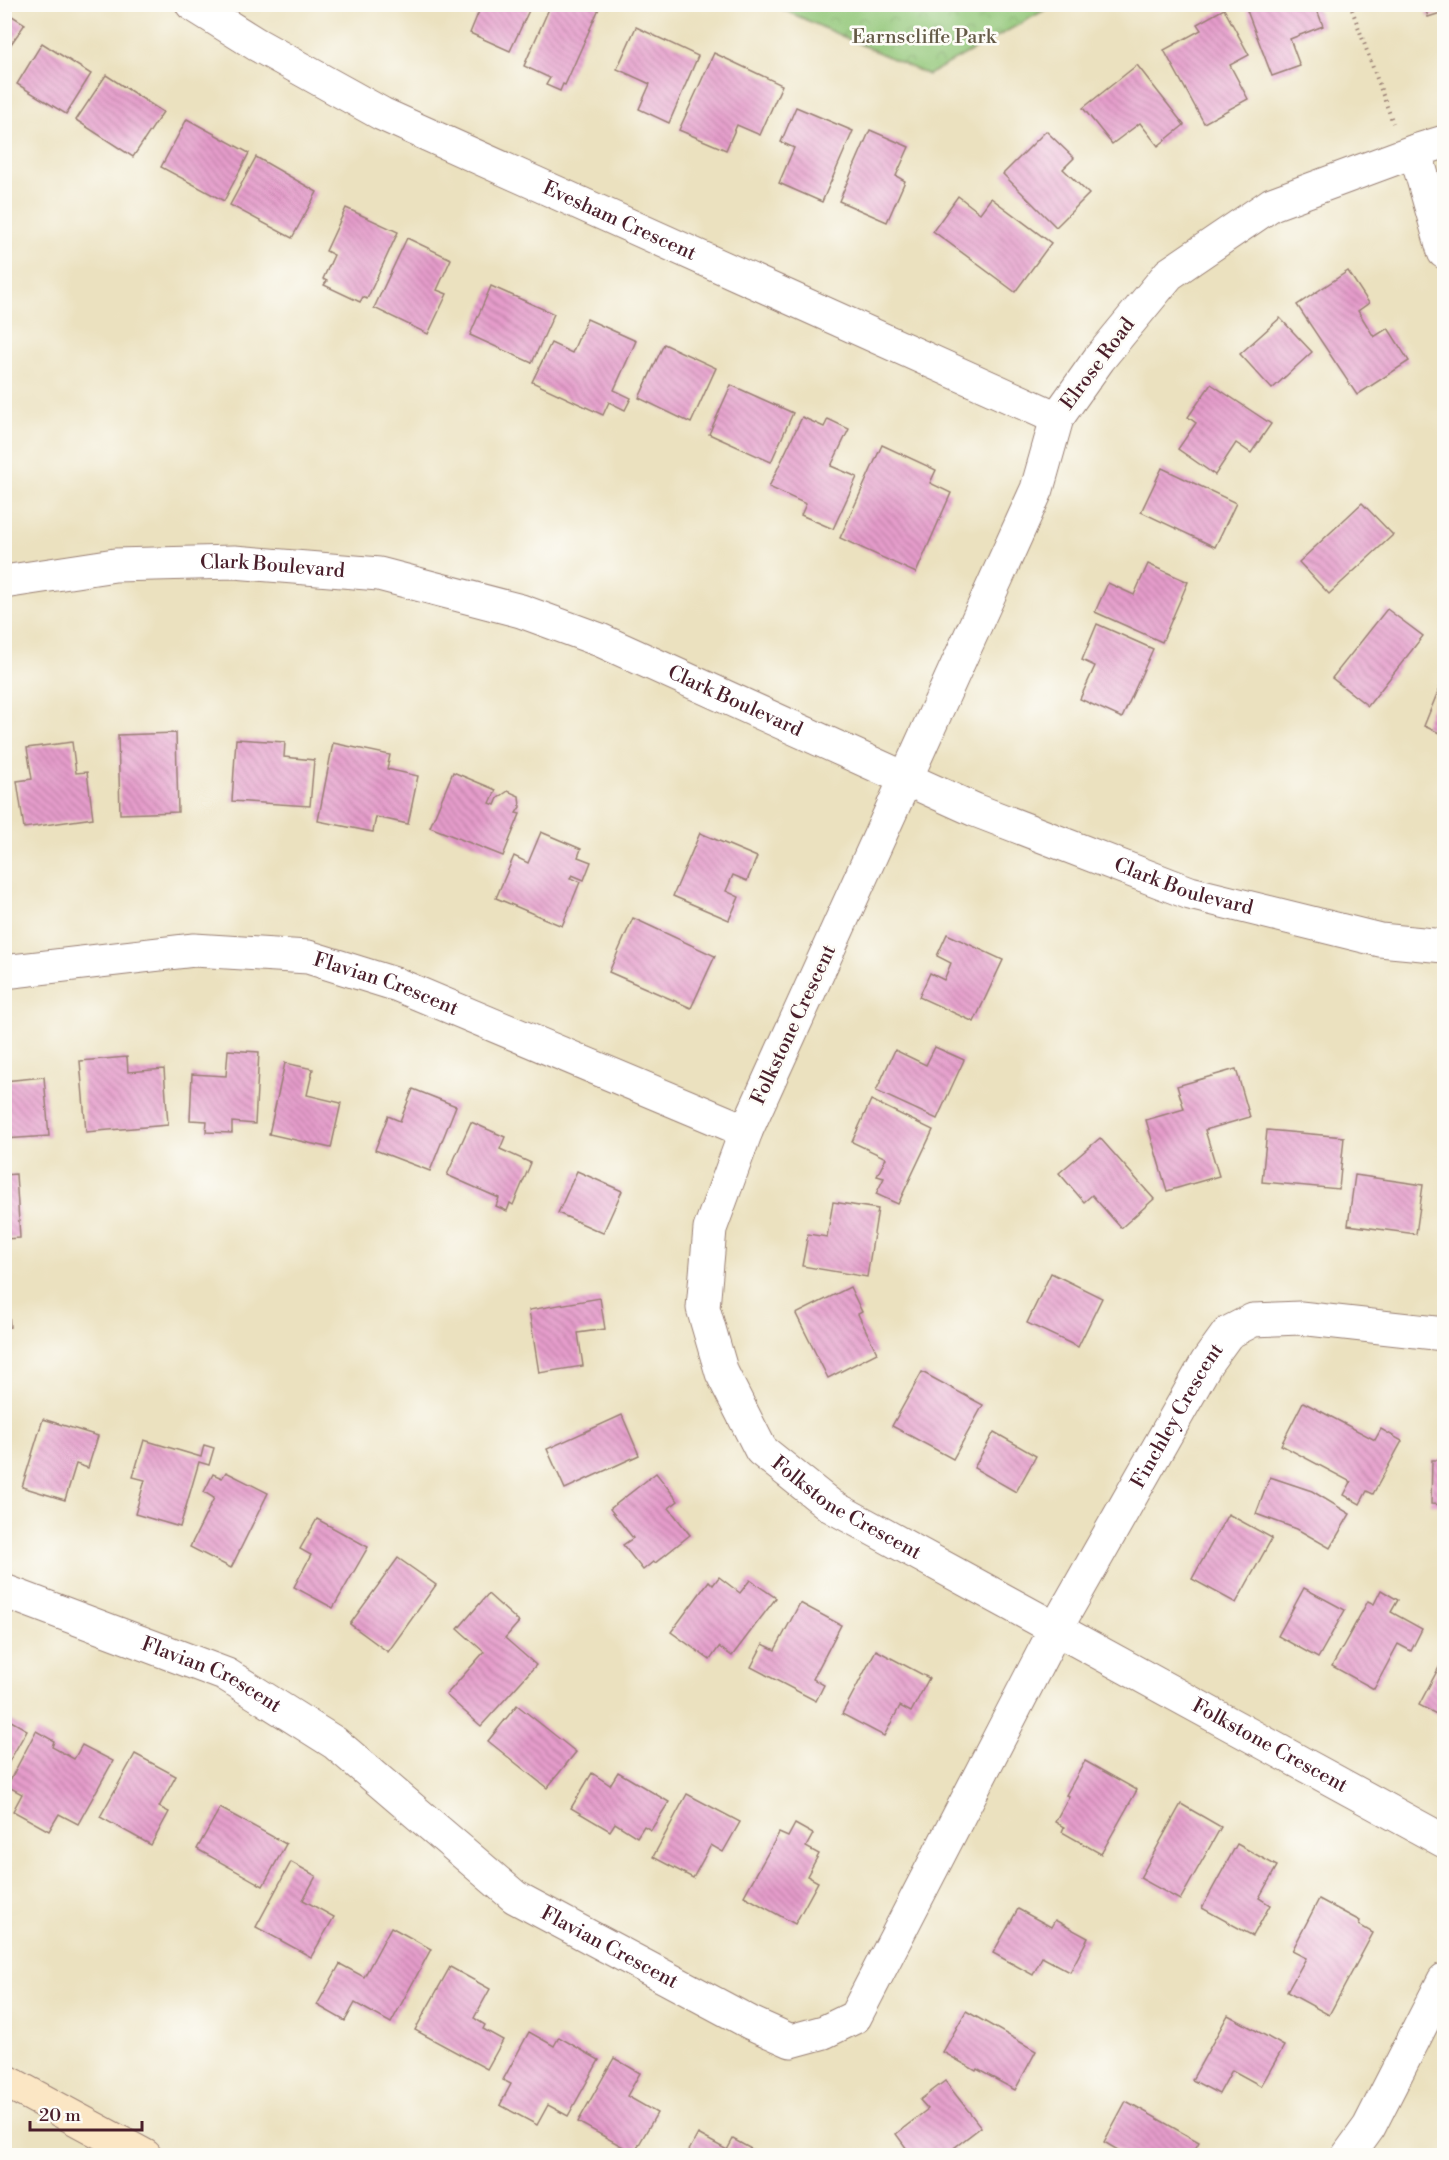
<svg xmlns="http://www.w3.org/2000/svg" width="1449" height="2160" font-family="'Libre Bodoni',serif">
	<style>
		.park { fill: url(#park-crowns); stroke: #6e7352; stroke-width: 1.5 }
		.building { fill: url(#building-back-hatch) }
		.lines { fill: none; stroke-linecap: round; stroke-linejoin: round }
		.minor-casing { stroke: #9a8075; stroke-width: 35 }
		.tertiary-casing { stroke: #9a8075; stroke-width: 35 }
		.secondary-casing { stroke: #9a8075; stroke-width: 35 }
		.path { stroke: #9a8075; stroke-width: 4; stroke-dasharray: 1.5 4.5; stroke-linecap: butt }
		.minor { stroke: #fff; stroke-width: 33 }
		.tertiary { stroke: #fff; stroke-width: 33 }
		.secondary { stroke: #fbe6c4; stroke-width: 33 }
		.labels { text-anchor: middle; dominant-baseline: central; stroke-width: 5; stroke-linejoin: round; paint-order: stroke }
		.park-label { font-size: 20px; fill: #645a46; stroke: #fdfcf7 }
		.street-label { font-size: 20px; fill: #4a1f2b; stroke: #fdfcf7 }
	</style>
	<defs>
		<pattern id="park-crowns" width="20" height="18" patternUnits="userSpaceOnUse" patternTransform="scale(1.5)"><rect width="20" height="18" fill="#93c779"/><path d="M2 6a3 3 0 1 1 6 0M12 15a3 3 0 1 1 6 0" fill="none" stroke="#80aa69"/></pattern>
		<pattern id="building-back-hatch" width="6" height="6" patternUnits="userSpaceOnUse" patternTransform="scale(1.5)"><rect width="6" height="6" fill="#e59ccb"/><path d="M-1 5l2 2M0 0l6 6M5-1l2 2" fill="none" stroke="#bc7fa5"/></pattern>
	</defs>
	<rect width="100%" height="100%" fill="#fdfcf7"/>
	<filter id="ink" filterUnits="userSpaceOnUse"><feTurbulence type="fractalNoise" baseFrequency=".0167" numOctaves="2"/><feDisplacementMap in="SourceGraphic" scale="12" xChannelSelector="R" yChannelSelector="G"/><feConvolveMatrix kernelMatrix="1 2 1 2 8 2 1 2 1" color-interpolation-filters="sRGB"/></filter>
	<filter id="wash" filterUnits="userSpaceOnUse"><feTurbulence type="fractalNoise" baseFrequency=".008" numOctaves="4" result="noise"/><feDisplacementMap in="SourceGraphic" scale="24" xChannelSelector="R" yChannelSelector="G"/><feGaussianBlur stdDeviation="1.35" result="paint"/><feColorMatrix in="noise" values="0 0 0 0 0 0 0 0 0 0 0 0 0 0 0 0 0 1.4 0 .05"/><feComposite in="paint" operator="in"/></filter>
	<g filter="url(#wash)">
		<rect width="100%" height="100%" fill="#ebe1bf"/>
		<polygon class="park" points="773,5 1054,5 928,75"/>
		<g id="blocks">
			<g class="building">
				<polygon points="482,4 532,4 510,51 470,33"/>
				<polygon points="551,4 601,4 565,85 563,84 560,91 546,85 550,78 524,66"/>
				<polygon points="1254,4 1315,4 1323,26 1290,39 1300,66 1272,76 1246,8"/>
				<polygon points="1424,4 1444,4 1444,12 1428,17"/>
				<polygon points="1224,9 1249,55 1230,65 1248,99 1204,123 1164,50 1201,30 1197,24"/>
				<polygon points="4,11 25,24 4,54"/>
				<polygon points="636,27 698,56 669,123 639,109 650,84 617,69"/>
				<polygon points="42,43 91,74 66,114 17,84"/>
				<polygon points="714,53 782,85 760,135 737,125 726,150 679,130"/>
				<polygon points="1137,65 1184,125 1158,146 1140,123 1112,144 1083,108"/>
				<polygon points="106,75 163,112 133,157 76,120"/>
				<polygon points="796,107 853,131 822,202 779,183 794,148 781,142"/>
				<polygon points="187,119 249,153 224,201 161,167"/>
				<polygon points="870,130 909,147 896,176 905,181 887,222 839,201"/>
				<polygon points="1046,131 1074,158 1063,169 1089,194 1056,227 1003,174"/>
				<polygon points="256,157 317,192 292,238 230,205"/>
				<polygon points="958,196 980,213 991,198 1051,243 1015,292 933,231"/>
				<polygon points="346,208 398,232 367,299 363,297 360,302 324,285 327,281 323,279 334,255 326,251"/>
				<polygon points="407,238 451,259 437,290 447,294 428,334 374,308"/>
				<polygon points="1348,271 1369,303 1358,311 1374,337 1388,328 1409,361 1357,395 1297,305"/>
				<polygon points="491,286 554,314 532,363 470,335"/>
				<polygon points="1280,318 1312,352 1272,389 1240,354"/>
				<polygon points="587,319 636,341 614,390 631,398 625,410 609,402 603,415 532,382 551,343 572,353"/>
				<polygon points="664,344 716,368 691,423 639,398"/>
				<polygon points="1211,384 1271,424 1251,453 1236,443 1215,475 1178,449 1196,423 1188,417"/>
				<polygon points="731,385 793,413 771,462 709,434"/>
				<polygon points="802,417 824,427 828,419 849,429 831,466 857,477 833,529 801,515 806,504 769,487"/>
				<polygon points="882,445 936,470 930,483 951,493 916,573 840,538"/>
				<polygon points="1162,468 1236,503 1215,547 1141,512"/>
				<polygon points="1362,503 1393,535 1329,594 1299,562"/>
				<polygon points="1148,564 1188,582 1162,642 1095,612 1108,583 1134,595"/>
				<polygon points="1387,609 1423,636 1368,706 1332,678"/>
				<polygon points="1097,624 1153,649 1122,718 1080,699 1095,666 1082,660"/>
				<polygon points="1441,684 1444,685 1444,735 1424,726"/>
				<polygon points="176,733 178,812 120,814 118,735"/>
				<polygon points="236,739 285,742 284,757 314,760 310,806 232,801"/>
				<polygon points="72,742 76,773 87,772 93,818 24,828 17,781 32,779 27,748"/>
				<polygon points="333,743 390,755 387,769 418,776 408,824 376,817 373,832 318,821"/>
				<polygon points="453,772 496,790 490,803 495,805 498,798 508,791 519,796 520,807 516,813 520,814 503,856 430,827"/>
				<polygon points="541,832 581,849 578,857 591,862 584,880 572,875 570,878 580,882 562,926 496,898 514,856 528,863"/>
				<polygon points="700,833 757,857 747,881 733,875 726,891 739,897 729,920 673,896"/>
				<polygon points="633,918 715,956 691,1008 609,972"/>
				<polygon points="947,934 1003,960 974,1022 919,997 930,973 944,980 951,963 937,956"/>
				<polygon points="935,1047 964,1060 937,1119 876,1091 895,1050 926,1065"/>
				<polygon points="228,1050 259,1052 255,1124 232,1122 232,1133 206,1132 207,1121 190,1120 192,1074 226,1076"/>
				<polygon points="127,1057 128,1072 164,1069 168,1125 86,1132 80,1061"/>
				<polygon points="285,1063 313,1069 307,1095 341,1103 331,1148 269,1134"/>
				<polygon points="1236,1069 1250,1117 1205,1130 1219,1176 1167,1191 1146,1120 1184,1109 1177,1086"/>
				<polygon points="44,1077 49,1136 4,1139 4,1081"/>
				<polygon points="413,1089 456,1106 430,1171 375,1150 388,1116 400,1121"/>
				<polygon points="871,1100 933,1130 898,1204 876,1194 884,1178 877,1176 886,1158 852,1142"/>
				<polygon points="471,1122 505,1137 500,1149 531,1163 513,1205 510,1203 507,1211 496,1206 499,1198 447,1175"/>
				<polygon points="1267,1130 1344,1137 1339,1189 1262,1182"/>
				<polygon points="1100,1138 1154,1199 1121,1228 1092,1195 1084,1202 1059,1173"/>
				<polygon points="577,1171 622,1191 603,1233 558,1213"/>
				<polygon points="16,1174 20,1238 4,1239 4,1175"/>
				<polygon points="1355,1175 1423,1185 1416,1234 1348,1225"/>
				<polygon points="833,1202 878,1209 867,1277 802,1266 808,1234 827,1237"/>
				<polygon points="4,1273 6,1273 10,1327 4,1328"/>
				<polygon points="1051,1273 1102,1298 1078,1347 1027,1323"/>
				<polygon points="850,1287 862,1312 858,1314 877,1353 828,1378 796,1314"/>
				<polygon points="600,1298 605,1329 578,1333 583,1366 539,1373 529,1310"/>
				<polygon points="922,1372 983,1405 953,1459 892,1426"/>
				<polygon points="1303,1402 1375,1440 1381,1429 1402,1441 1373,1494 1367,1491 1360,1504 1344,1495 1351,1482 1281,1445"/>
				<polygon points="622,1415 639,1455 565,1489 547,1449"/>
				<polygon points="43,1419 98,1436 88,1468 76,1464 65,1500 22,1487"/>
				<polygon points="994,1432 1036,1456 1016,1492 974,1468"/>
				<polygon points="144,1440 201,1457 204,1445 214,1448 209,1465 199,1462 180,1527 135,1514 145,1480 133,1477"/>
				<polygon points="1432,1460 1444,1460 1444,1505 1431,1504"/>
				<polygon points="226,1472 268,1493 231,1568 190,1547 214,1498 204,1492 213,1474 222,1478"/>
				<polygon points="656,1473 678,1501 669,1508 690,1535 655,1563 653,1562 643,1570 623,1545 633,1538 610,1509"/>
				<polygon points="1270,1477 1312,1491 1350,1514 1330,1548 1297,1529 1256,1514"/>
				<polygon points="1228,1514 1272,1538 1236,1603 1192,1579"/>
				<polygon points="317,1519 368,1547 333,1608 294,1587 311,1555 300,1549"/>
				<polygon points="398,1558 436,1585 388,1652 350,1624"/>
				<polygon points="719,1577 740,1593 750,1580 776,1598 732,1656 719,1647 710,1660 671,1632 709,1581 713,1585"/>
				<polygon points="1304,1588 1345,1610 1318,1658 1278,1636"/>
				<polygon points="1381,1590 1398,1600 1391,1612 1422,1629 1411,1651 1398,1644 1374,1689 1332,1666 1368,1601 1374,1604"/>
				<polygon points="488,1594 519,1622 505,1638 536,1665 481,1726 446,1695 484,1652 458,1629"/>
				<polygon points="800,1603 841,1625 813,1679 824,1685 816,1701 751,1667 763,1644 775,1650"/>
				<polygon points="876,1650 929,1678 911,1712 900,1706 884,1736 842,1714"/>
				<polygon points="1444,1658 1444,1718 1419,1705"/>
				<polygon points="517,1705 576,1752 547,1788 488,1741"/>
				<polygon points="4,1717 27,1730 6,1767 4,1766"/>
				<polygon points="36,1731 54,1741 52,1747 74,1759 82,1745 113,1761 78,1824 59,1814 49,1831 13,1811 22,1794 7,1786"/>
				<polygon points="135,1754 176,1776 159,1807 169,1812 151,1845 100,1817"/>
				<polygon points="1085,1761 1137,1790 1101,1854 1062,1832 1064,1827 1055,1822 1069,1796 1066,1795"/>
				<polygon points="618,1772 669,1802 651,1830 644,1826 637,1837 615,1823 610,1831 571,1808 592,1773 610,1785"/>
				<polygon points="687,1794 740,1822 723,1852 711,1845 693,1878 653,1857"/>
				<polygon points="1181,1804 1221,1827 1180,1900 1140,1878"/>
				<polygon points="220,1808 286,1844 263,1886 197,1849"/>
				<polygon points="795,1824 813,1834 806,1847 819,1854 807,1876 818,1882 795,1924 744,1896 779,1833 788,1837"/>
				<polygon points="1237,1844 1277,1866 1259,1898 1270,1905 1253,1936 1202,1908"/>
				<polygon points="291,1862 316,1876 303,1900 334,1917 311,1957 256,1927"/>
				<polygon points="1319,1899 1360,1921 1359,1925 1373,1933 1329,2015 1287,1992 1306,1958 1292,1951"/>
				<polygon points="1018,1909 1051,1927 1055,1920 1088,1938 1070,1972 1042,1957 1033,1975 993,1953"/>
				<polygon points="391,1927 431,1949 391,2023 355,2003 345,2021 317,2005 340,1964 364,1977"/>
				<polygon points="450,1967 490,1989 474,2018 485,2025 483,2029 503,2040 487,2069 415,2030"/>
				<polygon points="966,2011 1036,2051 1015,2090 977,2069 976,2071 943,2052"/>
				<polygon points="1228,2015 1284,2046 1261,2086 1232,2070 1219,2094 1192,2080"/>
				<polygon points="529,2032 554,2046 559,2037 599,2060 568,2116 548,2105 537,2125 500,2105 511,2084 503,2080"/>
				<polygon points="614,2058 640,2073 627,2096 657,2113 634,2153 578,2122"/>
				<polygon points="945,2081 981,2127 954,2148 960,2156 912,2156 896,2134 928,2109 920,2100"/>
				<polygon points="1126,2101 1199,2142 1191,2156 1128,2156 1104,2142"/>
				<polygon points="698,2134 727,2150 733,2139 764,2156 686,2156"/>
			</g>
		</g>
	</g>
	<g filter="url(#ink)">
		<use href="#blocks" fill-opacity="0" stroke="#9a8075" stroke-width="1.5"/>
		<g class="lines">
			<defs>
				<g id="minor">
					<path id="s1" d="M 192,4 L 256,44 L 382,114 L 1057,418"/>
					<path id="s2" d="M 1444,142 L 1415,151 L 1272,204 L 1169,274 L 1099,359 L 1057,418 L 1037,489 L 746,1131 L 710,1229 L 703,1308 L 722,1373 L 761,1450 L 831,1506 L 1444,1841"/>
					<polyline points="1415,151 1444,252"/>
					<path id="s3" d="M 4,972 L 194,950 L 308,957 L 398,985 L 746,1131"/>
					<path id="s4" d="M 4,1591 L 227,1675 L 335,1743 L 515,1897 L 751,2023 L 791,2041 L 824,2032 L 855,2017 L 1055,1630 L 1207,1362 L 1228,1333 L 1253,1320 L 1300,1318 L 1444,1334"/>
					<polyline points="1348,2156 1369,2127 1444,1980"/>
				</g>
				<g id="tertiary">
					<path id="s5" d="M 4,582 L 115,565 L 234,562 L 379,574 L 521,611 L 600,640 L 975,810 L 1190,893 L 1380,940 L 1444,946"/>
				</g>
				<polyline id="secondary" points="4,2080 145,2156"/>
			</defs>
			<use href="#minor" class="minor-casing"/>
			<use href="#tertiary" class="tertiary-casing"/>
			<use href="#secondary" class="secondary-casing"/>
			<polyline class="path" points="1350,4 1393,123"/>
			<use href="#minor" class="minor"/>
			<use href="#tertiary" class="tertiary"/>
			<use href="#secondary" class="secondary"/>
		</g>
	</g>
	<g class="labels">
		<g class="park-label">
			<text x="924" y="37">Earnscliffe Park</text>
		</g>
		<g class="street-label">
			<text stroke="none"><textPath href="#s1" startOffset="480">Evesham Crescent</textPath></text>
			<text transform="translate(1098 364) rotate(-53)">Elrose Road</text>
			<text stroke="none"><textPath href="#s5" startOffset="270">Clark Boulevard</textPath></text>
			<text stroke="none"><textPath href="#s5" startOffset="756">Clark Boulevard</textPath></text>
			<text stroke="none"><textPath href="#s5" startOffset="1242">Clark Boulevard</textPath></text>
			<text stroke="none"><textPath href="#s3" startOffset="388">Flavian Crescent</textPath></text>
			<text transform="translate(794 1025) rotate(-65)">Folkstone Crescent</text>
			<text stroke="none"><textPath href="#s4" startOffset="1665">Finchley Crescent</textPath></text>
			<text stroke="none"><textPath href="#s2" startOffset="1710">Folkstone Crescent</textPath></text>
			<text stroke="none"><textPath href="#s4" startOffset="224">Flavian Crescent</textPath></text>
			<text stroke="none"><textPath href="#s2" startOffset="2196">Folkstone Crescent</textPath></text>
			<text stroke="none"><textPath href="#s4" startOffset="710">Flavian Crescent</textPath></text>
		</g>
	</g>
	<rect width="1449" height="2160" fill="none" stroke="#fdfcf7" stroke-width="24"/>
	<path d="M30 2121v9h112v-9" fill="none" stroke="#4a1f2b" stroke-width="3"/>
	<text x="39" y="2121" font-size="18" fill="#4a1f2b" stroke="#fdfcf7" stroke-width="4.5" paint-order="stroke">20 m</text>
</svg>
